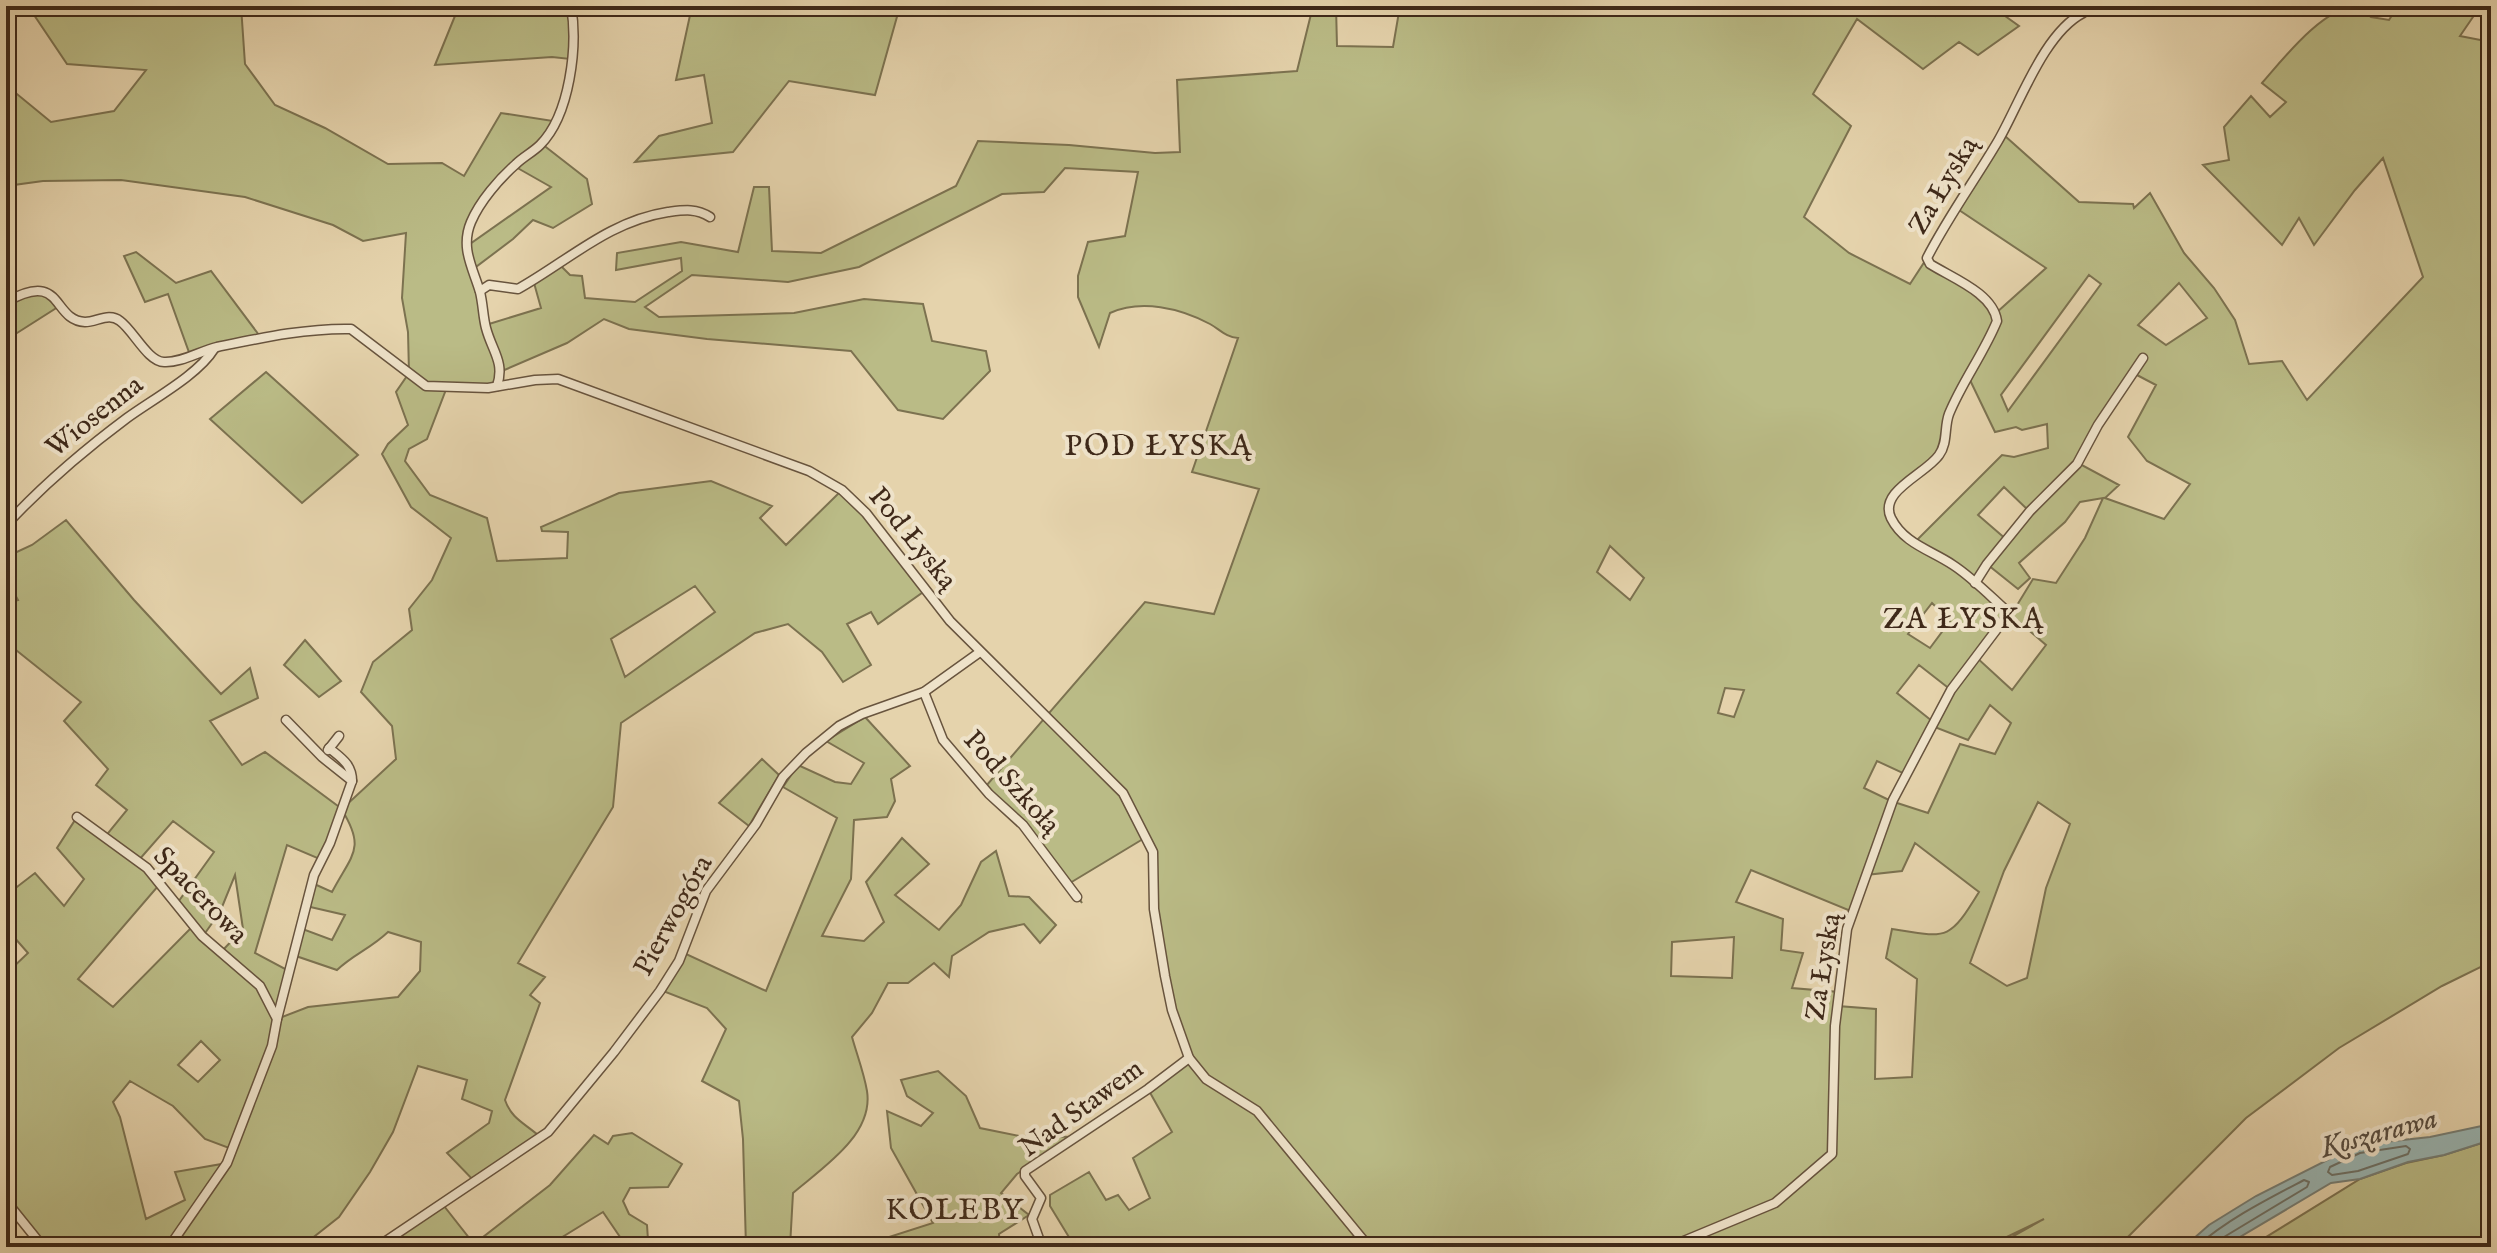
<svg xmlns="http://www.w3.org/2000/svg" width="2497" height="1253" font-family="'IM FELL English',serif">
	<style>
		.green { fill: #babb86; stroke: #7c7250; stroke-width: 2; fill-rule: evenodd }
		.water { fill: #99b6b4; stroke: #757e76; stroke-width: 2 }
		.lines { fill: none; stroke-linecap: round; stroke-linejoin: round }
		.shore { stroke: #6c7066; stroke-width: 2 }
		.minor-casing { stroke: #68543e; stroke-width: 11 }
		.minor { stroke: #eee2c9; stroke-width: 8 }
		.labels { text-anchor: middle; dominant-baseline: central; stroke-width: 8; stroke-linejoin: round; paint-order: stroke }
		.street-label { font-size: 28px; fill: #3f2919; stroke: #eee2c9 }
		.neighbourhood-label { font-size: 30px; letter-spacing: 2px; fill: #3f2919; stroke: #eee2c9 }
		.water-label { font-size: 30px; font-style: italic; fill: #564c40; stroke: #eee2c9 }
	</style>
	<rect width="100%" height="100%" fill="#e5d3ac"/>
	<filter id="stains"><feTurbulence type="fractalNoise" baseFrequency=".0025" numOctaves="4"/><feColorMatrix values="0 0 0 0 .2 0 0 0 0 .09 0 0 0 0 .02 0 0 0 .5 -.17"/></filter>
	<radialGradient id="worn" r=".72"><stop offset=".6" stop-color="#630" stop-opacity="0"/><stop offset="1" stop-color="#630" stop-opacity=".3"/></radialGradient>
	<g class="green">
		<path d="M 28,6 L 241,6 L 245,64 L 275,105 L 325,128 L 388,164 L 442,163 L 464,176 L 501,113 L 553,121 L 542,144 L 587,179 L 592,204 L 553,228 L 533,220 L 513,239 L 472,270 L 493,341 L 489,324 L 541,308 L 534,283 L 559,264 L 570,275 L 582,276 L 585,298 L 635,302 L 682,271 L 681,258 L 616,270 L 617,253 L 681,242 L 738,252 L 754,187 L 769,187 L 772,251 L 821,253 L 956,186 L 978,141 L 1069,145 L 1155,153 L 1180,152 L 1177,80 L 1297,71 L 1313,6 L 1336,6 L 1337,46 L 1393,47 L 1400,6 L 1921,6 L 1935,16 L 1944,6 L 1991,6 L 2019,26 L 1978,55 L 1959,42 L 1923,69 L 1857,19 L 1813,94 L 1851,126 L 1804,217 L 1849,253 L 1910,284 L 1927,258 L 1986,299 L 1996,313 L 2046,268 L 1956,208 L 2005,136 L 2079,202 L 2133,204 L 2134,208 L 2150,193 L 2184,253 L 2214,288 L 2235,320 L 2249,364 L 2282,361 L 2307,400 L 2423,277 L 2383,158 L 2355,190 L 2314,245 L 2299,218 L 2282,245 L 2203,165 L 2229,160 L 2224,127 L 2251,96 L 2270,117 L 2286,102 L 2262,83 C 2283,59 2324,6 2358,6 L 2371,17 L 2389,20 L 2398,6 L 2491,6 L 2491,17 L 2475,14 L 2460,36 L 2491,42 L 2491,962 L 2442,986 L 2339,1048 L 2246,1118 L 2118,1247 L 1994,1247 L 2044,1219 L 1986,1247 L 1075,1247 L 1050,1206 L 1050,1195 L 1089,1172 L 1106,1200 L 1118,1195 L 1129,1210 L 1150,1198 L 1133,1158 L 1172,1132 L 1148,1089 L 1189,1058 C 1172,1010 1160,961 1154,911 C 1150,883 1160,862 1143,839 L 1070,883 L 1082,903 L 1039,846 L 986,786 L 1145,602 L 1214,614 L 1259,489 L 1192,472 L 1238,338 C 1227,338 1219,329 1210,324 C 1180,308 1141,299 1110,313 L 1099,347 L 1078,297 L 1078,276 L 1088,242 L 1125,236 L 1138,172 L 1065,168 L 1044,192 L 1002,194 L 859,267 L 788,282 L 692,275 L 645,307 L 659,317 L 794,313 L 864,299 L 923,304 L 932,341 L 986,351 L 990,371 L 943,419 L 898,410 L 851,351 L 707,339 L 629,329 L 604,319 L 567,343 L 502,371 L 497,386 L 447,387 L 427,439 L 409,449 L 405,461 L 430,495 L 487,518 L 497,561 L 567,558 L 568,532 L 542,531 L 541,527 L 619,493 L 711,481 L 772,506 L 760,518 L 786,545 L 842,490 L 926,590 L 878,624 L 871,612 L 847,624 L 871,665 L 843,682 L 822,652 L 788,624 L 755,633 L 621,723 L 613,807 L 518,963 L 545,977 L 530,995 L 540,1003 L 505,1100 C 511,1118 524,1123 538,1135 L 475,1182 L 447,1153 L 489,1123 L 492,1111 L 462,1099 L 467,1080 L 418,1066 L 393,1132 L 370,1172 L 339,1217 L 301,1247 L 43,1247 L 6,1201 L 6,974 L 28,953 L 6,928 L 6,884 L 13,890 L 35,873 L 64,906 L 84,879 L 57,848 L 77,817 L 105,837 L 127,810 L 96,785 L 108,769 L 64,721 L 81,702 L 6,642 L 6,603 L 18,600 L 6,578 L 6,557 L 32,545 L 66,520 L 134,600 L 221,694 L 250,668 L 258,698 L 210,721 L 242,765 L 265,752 L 342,809 L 396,759 L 392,726 L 361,692 L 373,662 L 412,630 L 409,609 L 432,580 L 451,538 L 411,507 L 382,454 L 388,444 L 408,425 L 396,392 L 409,373 L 408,332 L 402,298 L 406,233 L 363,241 L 333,225 L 245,197 L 121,180 L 43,181 L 6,186 L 6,85 L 51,122 L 114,111 L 146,70 L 67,64 ZM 514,166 L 551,187 L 467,246 L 471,223 ZM 2089,275 L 2101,284 L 2008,411 L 2001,395 ZM 2179,283 L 2207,318 L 2166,345 L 2138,325 ZM 2135,374 L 2156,385 L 2128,437 L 2147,461 L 2190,484 L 2164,519 L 2105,498 L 2119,485 L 2080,464 L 2077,464 ZM 1969,378 L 1995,432 L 2016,427 L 2022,430 L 2047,424 L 2048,448 L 2014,457 L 2002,455 L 1914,543 L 1888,510 L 1888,502 L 1943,447 L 1948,416 ZM 2004,487 L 2029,511 L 2007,540 L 1978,515 ZM 2103,498 L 2085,538 L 2056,583 L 2033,579 L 2011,615 L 2046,645 L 2012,690 L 1976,657 L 2009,613 L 1975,583 L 1988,565 L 2018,589 L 2030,578 L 2019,563 L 2065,522 L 2080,502 ZM 1610,546 L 1644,578 L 1630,600 L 1597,572 ZM 695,586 L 715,612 L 625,677 L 611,639 ZM 1932,603 L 1950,621 L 1930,648 L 1908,634 ZM 1919,665 L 1951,690 L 1932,726 L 1968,740 L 1990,705 L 2011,723 L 1995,754 L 1960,744 L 1928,813 L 1891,801 L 1864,788 L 1877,761 L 1907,775 L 1932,721 L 1897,693 ZM 1725,688 L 1744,690 L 1734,717 L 1718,713 ZM 2038,802 L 2070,824 L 2046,888 L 2027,978 L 2007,986 L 1970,963 L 2004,871 ZM 342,810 C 366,849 352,854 332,892 L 312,883 L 306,906 L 345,915 L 332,940 L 300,928 L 293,955 L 337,970 C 354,954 370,949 388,932 L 421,942 L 420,971 L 398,997 L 308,1007 L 277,1019 L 289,971 L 255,953 L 287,845 L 322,860 ZM 173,821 L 214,852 L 176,905 L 193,926 L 113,1007 L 78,979 L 159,885 L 138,861 ZM 1915,843 L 1979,892 C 1949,941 1948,938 1892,929 L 1886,958 L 1917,979 L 1912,1077 L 1875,1079 L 1876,1009 L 1838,1006 L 1839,992 L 1792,988 L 1803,953 L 1781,950 L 1783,919 L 1736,902 L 1751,870 L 1853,912 L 1866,875 L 1902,871 ZM 235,875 L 243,929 L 221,952 L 203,936 L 220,912 ZM 1734,937 L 1732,978 L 1671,976 L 1672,942 ZM 201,1041 L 220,1060 L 198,1082 L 178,1065 ZM 130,1081 L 173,1106 L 205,1139 L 232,1149 L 227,1163 L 175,1172 L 185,1200 L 146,1219 L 120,1117 L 113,1102 Z"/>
		<polygon points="459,6 572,6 570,59 552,57 435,65"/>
		<polygon points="692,6 900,6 875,95 789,81 733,152 635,162 659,136 712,123 704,75 676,80"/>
		<polygon points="136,252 176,283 211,271 262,339 190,355 168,294 145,302 124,256"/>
		<polygon points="39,290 61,305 6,340 6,302"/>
		<polygon points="266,372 358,455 302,503 210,419"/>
		<polygon points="305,640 341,681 319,697 284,665"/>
		<path d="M 865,717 L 910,766 L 891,779 L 895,801 L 887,817 L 854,820 L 851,879 L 822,936 L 864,941 L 884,922 L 866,882 L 902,838 L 929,864 L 895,895 L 939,930 L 961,905 L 981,862 L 996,851 L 1009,896 L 1029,897 L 1056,925 L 1040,943 L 1024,924 L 989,932 L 952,956 L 949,977 L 934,963 L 908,983 L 888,983 L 872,1013 L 852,1037 C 857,1055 864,1073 867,1091 C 874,1135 822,1168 793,1193 L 790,1247 L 746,1247 L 743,1139 L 739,1101 L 702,1081 L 726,1029 L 707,1008 L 663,991 L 684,953 L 766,991 L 837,818 L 783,787 L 798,765 L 835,782 L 851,784 L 864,763 L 826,741 Z"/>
		<polygon points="762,759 779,775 749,826 719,803"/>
		<polygon points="938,1071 966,1096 980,1128 1019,1136 1074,1137 1017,1174 1001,1193 1029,1215 999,1234 1000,1247 858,1247 933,1223 891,1148 887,1111 921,1126 933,1113 907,1096 901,1080"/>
		<polygon points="632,1133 682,1164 668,1187 630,1188 623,1201 629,1214 647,1225 648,1240 643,1247 612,1247 620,1237 603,1212 546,1247 378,1247 444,1206 474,1244 550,1185 594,1135 608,1144 613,1136"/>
		<polygon points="2491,1140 2491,1247 2250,1247 2360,1179 2406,1163 2444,1155"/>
	</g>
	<polygon class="water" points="2491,1124 2491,1140 2444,1155 2408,1162 2360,1179 2331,1183 2223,1247 2184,1247 2209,1225 2256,1196 2357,1145 2430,1137"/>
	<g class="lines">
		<g class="shore">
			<polygon points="2406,1146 2410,1149 2408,1154 2358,1171 2332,1175 2328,1172 2330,1167 2360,1153"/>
			<path d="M 2196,1247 C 2228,1219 2266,1200 2304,1180 L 2309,1182 L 2307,1187 L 2224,1237 L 2220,1247"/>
		</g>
		<defs>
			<g id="minor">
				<path d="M 480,291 L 489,285 L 518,289 C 568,261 609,221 668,212 C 684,210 696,208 710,217"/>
				<path d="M 6,302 C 64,269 51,320 85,322 C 97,322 109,312 120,321 C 133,330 148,362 164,362 C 181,363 200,351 217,347 C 261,338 306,328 351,329 L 426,386 L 488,388 L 535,380 L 558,379 L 809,471 L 842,490 L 866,513 L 950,621 L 1123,793 L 1153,852 L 1154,909 L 1165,976 L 1172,1010 L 1189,1058 L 1206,1079 L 1257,1111 L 1369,1247"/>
				<path d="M 497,386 C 505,362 492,351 486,328 C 483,317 483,304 480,292 C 473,268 460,248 471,222 C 480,201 499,179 516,164 C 523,157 533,152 540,145 C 570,115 578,46 571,6"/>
				<path d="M 6,525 C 43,485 84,450 127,418 C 153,399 198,375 214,349"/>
				<polyline points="1975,583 1987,564 2030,511 2077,464 2098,425 2143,358"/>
				<polyline points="924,692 943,740 989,794 1023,825 1077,897"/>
				<path d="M 329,748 C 341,758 352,764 352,781"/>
				<polyline points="328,750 339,736"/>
				<polyline points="77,817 147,868 202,936 260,986 277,1019 272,1046 227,1163 169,1247"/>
				<polyline points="277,1019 314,875 330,843 352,781 322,757 286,720"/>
				<polyline points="6,1201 43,1247"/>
				<polyline points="377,1247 548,1132 614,1052 660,991 679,961 706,891 756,824 783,777 806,753 839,726 862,714 924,692 980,652"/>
				<polyline points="1042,1247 1032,1219 1041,1198 1025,1176 1025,1171 1148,1089 1189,1058"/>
				<path d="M 1649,1247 L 1674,1245 L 1775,1203 L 1832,1154 L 1835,1026 L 1847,929 L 1893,800 L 1951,690 L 2009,613 C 1991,597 1973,578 1953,565 C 1931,550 1904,544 1891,518 C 1878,491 1926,474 1939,455 C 1948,443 1944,427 1949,414 C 1962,382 1984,353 1997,321 C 1993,293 1952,278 1930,264 L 1927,258 C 1948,217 1975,180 1998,141 C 2020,103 2044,33 2083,13"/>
			</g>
		</defs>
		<use href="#minor" class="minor-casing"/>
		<use href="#minor" class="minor"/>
	</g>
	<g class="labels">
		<g class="street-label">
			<text transform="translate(1944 186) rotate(-59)">Za Łyską</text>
			<text transform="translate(95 417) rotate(-38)">Wiosenna</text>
			<text transform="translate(912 539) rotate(51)">Pod Łyską</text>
			<text transform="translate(1011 783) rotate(48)">Pod Szkołą</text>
			<text transform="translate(200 896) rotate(46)">Spacerowa</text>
			<text transform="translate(674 916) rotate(-61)">Pierwogóra</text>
			<text transform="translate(1824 967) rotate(-81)">Za Łyską</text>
			<text transform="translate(1082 1109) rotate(-36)">Nad Stawem</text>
		</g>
		<g class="neighbourhood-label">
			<text x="1159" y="447">POD ŁYSKĄ</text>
			<text x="1964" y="620">ZA ŁYSKĄ</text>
			<text x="955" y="1211">KOLEBY</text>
		</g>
		<g class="water-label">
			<text transform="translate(2379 1134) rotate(-15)">Koszarawa</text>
		</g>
	</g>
	<rect width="2497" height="1253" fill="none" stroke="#e5d3ac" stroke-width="32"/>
	<rect x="8" y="8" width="2481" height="1237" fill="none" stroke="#3f2919" stroke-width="4"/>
	<rect x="16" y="16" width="2465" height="1221" fill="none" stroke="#3f2919" stroke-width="2"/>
	<rect width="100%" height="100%" filter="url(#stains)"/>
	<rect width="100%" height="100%" fill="url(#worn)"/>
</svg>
